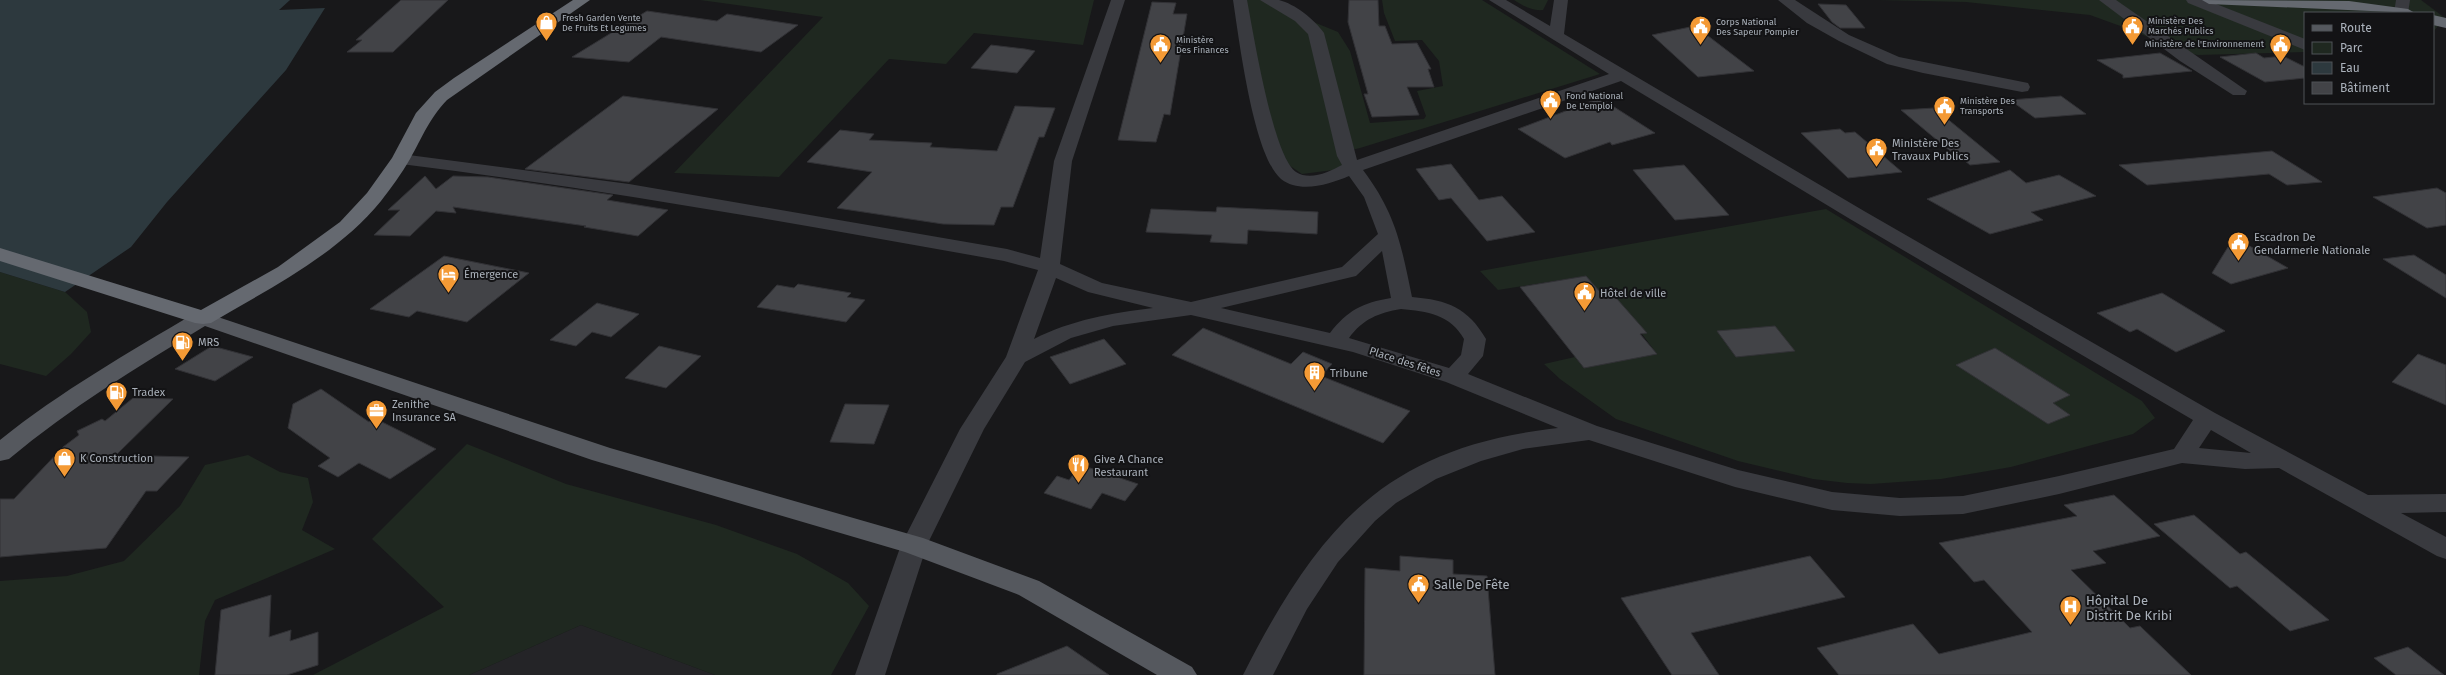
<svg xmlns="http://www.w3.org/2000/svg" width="2446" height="675" font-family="'Fira Sans',sans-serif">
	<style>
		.built { fill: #242427 }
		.green { fill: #1f2820 }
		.water { fill: #2d393e }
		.building { fill: #424347; stroke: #323236 }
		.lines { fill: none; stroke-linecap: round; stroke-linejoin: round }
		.minor { fill: #393a3f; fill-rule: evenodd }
		.major { fill: #55585e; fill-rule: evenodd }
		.highway { fill: #656970; fill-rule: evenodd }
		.labels { text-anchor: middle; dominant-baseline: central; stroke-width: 4; stroke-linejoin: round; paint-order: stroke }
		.far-poi-label { font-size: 9px; fill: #aab1ba; stroke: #131315; text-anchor: start }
		.poi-label { font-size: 11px; fill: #aab1ba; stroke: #131315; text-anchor: start }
		.street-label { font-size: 11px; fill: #aab1ba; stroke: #131315 }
		.near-poi-label { font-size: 13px; fill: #aab1ba; stroke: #131315; text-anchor: start }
	</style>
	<rect width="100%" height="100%" fill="#18181a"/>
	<polygon class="built" points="581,625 715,675 469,675"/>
	<g class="green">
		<polygon points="700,0 1094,0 1083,45 974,33 946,64 889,59 779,177 674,173 823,17"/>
		<polygon points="1242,0 1271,0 1311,21 1338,32 1350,51 1370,123 1424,119 1426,116 1417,91 1443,86 1439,61 1422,40 1395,41 1384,13 1382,0 1482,0 1600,74 1360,148 1343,152 1349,168 1302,174 1280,159"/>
		<path d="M 1514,0 L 1548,0 L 1543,10 C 1531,11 1524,6 1514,0 Z"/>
		<polygon points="1878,0 2421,0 2445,18 2433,32 2433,13 2305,13 2305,52 2198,55 2179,52 2137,32 2090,15 1966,2"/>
		<polygon points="1826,209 2142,401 2155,418 2133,434 2011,467 1941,479 1871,484 1847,483 1813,479 1738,461 1616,419 1560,379 1544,364 1575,357 1584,368 1657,354 1610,291 1601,293 1586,276 1498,290 1480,271"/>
		<polygon points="0,272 65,292 87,312 91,332 71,354 46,376 0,364"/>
		<polygon points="467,444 566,484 716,525 797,554 848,583 869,606 831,675 715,675 581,625 469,675 313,675 444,607 372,539"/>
		<polygon points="248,455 280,472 308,478 313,502 302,530 335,549 215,600 205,621 199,675 0,675 0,581 67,576 124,561 180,506 205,465"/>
	</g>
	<polygon class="water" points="0,0 290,0 279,10 325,8 286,70 167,202 131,247 65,292 0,272"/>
	<g class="building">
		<polygon points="401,0 448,0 393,52 347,52 362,40 356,40"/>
		<polygon points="1349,0 1378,0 1379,26 1385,26 1392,44 1417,43 1431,69 1428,69 1434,87 1407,87 1419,115 1372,117 1364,94 1368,94 1348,22"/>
		<polygon points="1152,2 1176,3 1173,14 1187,14 1170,115 1164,114 1156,142 1118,140"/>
		<polygon points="1818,4 1846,5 1865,28 1840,28 1832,22"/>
		<polygon points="647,11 717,21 727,14 798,25 761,52 661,37 629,62 572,57"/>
		<polygon points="1695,26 1754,71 1698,77 1652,35"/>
		<polygon points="991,45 1025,49 1035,51 1017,73 971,68"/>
		<polygon points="2160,53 2192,71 2123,78 2123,75 2097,60"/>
		<polygon points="2256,53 2264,58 2283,56 2305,67 2305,78 2265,82 2220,57"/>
		<polygon points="623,96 718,109 629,182 525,169"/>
		<polygon points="2061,96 2086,114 2035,118 2010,100"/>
		<polygon points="1600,98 1655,133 1612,145 1610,142 1565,158 1518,129"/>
		<polygon points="1015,106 1055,108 1044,137 1039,137 1013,207 1001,207 994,225 943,224 837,208 872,172 807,162 840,130 874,134 869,140 932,143 930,147 997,151"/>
		<polygon points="1934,108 2000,162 1970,165 1953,151 1950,151 1901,110"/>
		<polygon points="1840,129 1845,133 1855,132 1902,172 1848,178 1801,133"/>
		<polygon points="2272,151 2322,182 2287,185 2269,174 2147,185 2119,165"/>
		<polygon points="1451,164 1479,200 1502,196 1535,232 1487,241 1451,198 1439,200 1416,169"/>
		<polygon points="1684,165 1729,215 1675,220 1633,170"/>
		<polygon points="2010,170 2026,183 2059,175 2096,196 2031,212 2043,220 1990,234 1927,199"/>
		<polygon points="425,176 436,189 453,176 488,177 613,195 607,200 668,210 638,236 584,227 586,226 453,207 456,213 436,211 410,236 374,235 400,210 388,210"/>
		<polygon points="2437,188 2446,193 2446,225 2427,228 2373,197"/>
		<polygon points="1217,207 1318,212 1317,234 1248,230 1247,244 1210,242 1212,235 1146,232 1151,209 1216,212"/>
		<polygon points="2246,244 2288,268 2231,284 2212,273 2228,247"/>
		<polygon points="2414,255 2446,275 2446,298 2383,259"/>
		<polygon points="444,256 529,273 467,322 417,311 409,317 370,309"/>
		<polygon points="1586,276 1601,293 1610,291 1647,333 1640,334 1657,354 1584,368 1520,287"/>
		<polygon points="798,284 851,293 847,297 865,300 846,322 757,307 777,285 794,288"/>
		<polygon points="2162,293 2225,331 2176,352 2137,329 2130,332 2097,313"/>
		<polygon points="597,303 639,314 611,337 592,332 576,346 550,340"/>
		<polygon points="1775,326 1795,351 1736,357 1717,331"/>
		<polygon points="1203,328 1291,364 1303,352 1332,364 1321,376 1410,411 1383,443 1172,355"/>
		<polygon points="1104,339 1126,364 1070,384 1050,357"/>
		<polygon points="212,346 253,357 215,381 175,369"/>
		<polygon points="659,346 701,356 666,388 625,378"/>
		<polygon points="1995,348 2070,395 2053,403 2070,415 2048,424 1956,365"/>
		<polygon points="2418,354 2446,365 2446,405 2392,382"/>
		<polygon points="321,389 369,422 374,418 436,449 390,479 359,463 338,477 318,466 330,458 288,428 293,404"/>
		<polygon points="133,398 173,399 116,455 189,457 157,491 146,491 106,548 0,557 0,499 14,499 63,447 79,435 77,431 102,419 105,421"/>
		<polygon points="845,404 889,405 874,444 830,442"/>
		<polygon points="1081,465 1138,484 1125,501 1102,493 1091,509 1044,493 1057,476 1069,480"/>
		<polygon points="2114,495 2160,536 2093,551 2106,563 2071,570 2130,628 2140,626 2191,675 1839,675 1817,648 1913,624 1939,654 2032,632 1984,580 1974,582 1939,543 2077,516 2064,505"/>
		<polygon points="2194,515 2240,554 2246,552 2329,620 2290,631 2237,586 2230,588 2154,524"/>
		<polygon points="1400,556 1453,560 1453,574 1487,576 1495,675 1364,675 1365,568 1400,571"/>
		<polygon points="1810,556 1845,597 1691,633 1719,675 1672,675 1621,598"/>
		<polygon points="271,595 269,637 291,630 290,641 318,632 318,665 287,675 215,675 221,610"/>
		<polygon points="1067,646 1109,675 997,675 997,674"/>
		<polygon points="2408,647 2444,675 2396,675 2374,658"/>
	</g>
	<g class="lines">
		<g class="minor">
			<path d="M 1111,0 L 1125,0 L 1072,161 L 1060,264 L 1102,283 L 1191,302 L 1342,267 L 1378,234 L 1364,197 L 1349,176 C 1330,184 1300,194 1281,179 C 1253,155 1239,38 1233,0 L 1247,0 C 1253,31 1273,157 1296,172 C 1310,181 1329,172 1342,165 L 1337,156 L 1308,34 L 1295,21 L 1260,0 C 1265,0 1273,0 1279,0 C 1295,4 1314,19 1324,33 L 1357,160 L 1609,74 L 1489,0 L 1506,0 L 1550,26 L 1554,0 L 1568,0 L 1564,34 L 1864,211 L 2215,413 L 2368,495 L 2446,494 L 2446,512 L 2401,513 L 2446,537 L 2446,559 L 2437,556 L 2279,468 L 2245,469 L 2182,463 L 2059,494 L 1963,514 L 1900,516 L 1832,510 L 1735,487 L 1589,440 L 1523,449 L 1481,461 L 1436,479 L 1396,503 L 1375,521 L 1338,562 L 1307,609 L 1273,675 L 1243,675 C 1318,528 1384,447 1558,428 L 1446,382 L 1353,352 L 1191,315 L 1113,326 L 1071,338 L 1025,362 L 984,429 L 927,545 L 885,675 L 855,675 L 901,545 L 960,429 L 1006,357 L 1038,270 L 1004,261 C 804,225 603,189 401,164 L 395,163 L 392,159 L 395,155 L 401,154 L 629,184 L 1007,249 L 1040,258 L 1054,161 ZM 1621,81 L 1850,219 L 2193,420 L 2174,449 L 2059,476 L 1963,496 L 1900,498 L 1832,492 L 1738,470 L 1597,426 L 1468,374 L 1483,356 L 1486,339 C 1468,308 1448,300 1412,297 C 1401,244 1396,214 1363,170 ZM 1382,251 L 1391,298 C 1362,303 1348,310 1330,333 L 1221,308 L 1356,276 ZM 1056,278 L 1088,292 L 1153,308 C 1112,313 1071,320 1034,339 ZM 1401,309 C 1427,311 1451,315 1464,339 L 1461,355 L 1449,368 L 1349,338 C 1363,319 1378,313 1401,309 ZM 2211,430 L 2251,453 L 2199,448 Z"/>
			<polygon points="1778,0 1795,0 1849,35 1899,57 2028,83 2030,87 2028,91 2022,92 1923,73 1887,64 1839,41 1807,23"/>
			<polygon points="2099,0 2116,0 2247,91 2245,95 2233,95 2180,61"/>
			<polygon points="2186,0 2206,0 2305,39 2305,50 2188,3"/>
			<polygon points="2396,0 2410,0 2408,13 2394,13"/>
		</g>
		<path class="major" d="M 203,312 L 610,448 L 923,538 L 1039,581 L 1192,667 L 1197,675 L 1157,675 L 1019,595 L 905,552 L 592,460 L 205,326 C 137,367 70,408 9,459 L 0,461 L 0,440 C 61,391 128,353 195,313 Z"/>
		<g class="highway">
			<path d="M 573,0 L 590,0 L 447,100 C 429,119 423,136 410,159 C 402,173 391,188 381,201 C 337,255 270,288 211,323 L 203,324 L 195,323 L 0,261 L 0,248 L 201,310 L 278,267 L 340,222 L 367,193 L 392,158 L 416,113 L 435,92 L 454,78 Z"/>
			<polygon points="2202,0 2349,1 2408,9 2415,13 2209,4"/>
			<polygon points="2433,15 2446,18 2446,28 2433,25"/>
		</g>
	</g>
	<defs>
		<symbol id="shop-pin" viewBox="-11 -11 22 30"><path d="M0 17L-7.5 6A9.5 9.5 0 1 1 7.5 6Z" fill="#f49a35" stroke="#131315"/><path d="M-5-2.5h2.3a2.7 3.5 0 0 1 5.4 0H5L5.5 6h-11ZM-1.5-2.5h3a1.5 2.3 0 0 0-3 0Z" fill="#fff"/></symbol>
		<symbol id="civic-pin" viewBox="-11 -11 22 30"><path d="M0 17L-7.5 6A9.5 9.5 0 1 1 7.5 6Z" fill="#f49a35" stroke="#131315"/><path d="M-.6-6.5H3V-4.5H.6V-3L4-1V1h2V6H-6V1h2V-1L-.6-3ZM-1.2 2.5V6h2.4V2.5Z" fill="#fff"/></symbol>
		<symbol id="hotel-pin" viewBox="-11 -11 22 30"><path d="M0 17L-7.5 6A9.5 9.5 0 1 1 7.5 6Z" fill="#f49a35" stroke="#131315"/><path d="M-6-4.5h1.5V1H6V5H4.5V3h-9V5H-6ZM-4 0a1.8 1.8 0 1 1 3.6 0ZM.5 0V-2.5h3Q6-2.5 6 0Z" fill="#fff"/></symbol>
		<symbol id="fuel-pin" viewBox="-11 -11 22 30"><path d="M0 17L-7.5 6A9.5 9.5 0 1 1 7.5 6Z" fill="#f49a35" stroke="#131315"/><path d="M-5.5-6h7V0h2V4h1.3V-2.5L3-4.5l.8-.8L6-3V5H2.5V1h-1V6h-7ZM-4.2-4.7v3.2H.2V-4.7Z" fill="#fff"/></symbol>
		<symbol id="building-pin" viewBox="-11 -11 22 30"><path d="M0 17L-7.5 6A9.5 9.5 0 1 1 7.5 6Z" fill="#f49a35" stroke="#131315"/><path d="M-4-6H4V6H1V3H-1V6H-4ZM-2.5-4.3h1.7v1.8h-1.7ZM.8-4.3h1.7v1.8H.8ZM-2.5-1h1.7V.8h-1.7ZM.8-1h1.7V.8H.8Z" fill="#fff"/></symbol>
		<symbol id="office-pin" viewBox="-11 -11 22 30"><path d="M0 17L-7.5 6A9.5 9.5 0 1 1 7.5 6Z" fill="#f49a35" stroke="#131315"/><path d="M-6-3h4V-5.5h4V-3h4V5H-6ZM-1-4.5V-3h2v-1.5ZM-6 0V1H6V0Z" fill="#fff"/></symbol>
		<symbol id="restaurant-pin" viewBox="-11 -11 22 30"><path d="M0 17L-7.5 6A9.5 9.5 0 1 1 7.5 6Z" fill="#f49a35" stroke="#131315"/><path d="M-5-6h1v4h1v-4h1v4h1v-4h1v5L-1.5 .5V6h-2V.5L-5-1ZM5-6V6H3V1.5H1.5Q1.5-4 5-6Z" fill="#fff"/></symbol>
		<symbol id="hospital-pin" viewBox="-11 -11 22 30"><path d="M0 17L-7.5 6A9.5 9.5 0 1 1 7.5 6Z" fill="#f49a35" stroke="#131315"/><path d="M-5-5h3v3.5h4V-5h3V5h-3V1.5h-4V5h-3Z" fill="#fff"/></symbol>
	</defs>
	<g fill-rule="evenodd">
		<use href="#shop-pin" x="534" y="10" width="25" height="34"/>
		<use href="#civic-pin" x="2120" y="14" width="25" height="34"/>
		<use href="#civic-pin" x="1688" y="14" width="25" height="34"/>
		<use href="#civic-pin" x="2268" y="32" width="25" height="34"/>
		<use href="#civic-pin" x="1148" y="32" width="25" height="34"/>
		<use href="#civic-pin" x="1538" y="88" width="25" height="34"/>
		<use href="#civic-pin" x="1932" y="94" width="25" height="34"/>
		<use href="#civic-pin" x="1864" y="136" width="25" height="34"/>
		<use href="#civic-pin" x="2226" y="230" width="25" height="34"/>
		<use href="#hotel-pin" x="436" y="262" width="25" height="34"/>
		<use href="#civic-pin" x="1572" y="280" width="25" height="34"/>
		<use href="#fuel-pin" x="170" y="330" width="25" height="34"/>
		<use href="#building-pin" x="1302" y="360" width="25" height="34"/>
		<use href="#fuel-pin" x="104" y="380" width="25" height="34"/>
		<use href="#office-pin" x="364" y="398" width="25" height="34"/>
		<use href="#shop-pin" x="52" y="446" width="25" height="34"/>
		<use href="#restaurant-pin" x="1066" y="452" width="25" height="34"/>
		<use href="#civic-pin" x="1406" y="572" width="25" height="34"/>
		<use href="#hospital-pin" x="2058" y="594" width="25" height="34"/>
	</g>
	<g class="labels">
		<g class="far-poi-label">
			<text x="562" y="18">Fresh Garden Vente<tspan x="562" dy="10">De Fruits Et Legumes</tspan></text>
			<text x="2148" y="21">Ministère Des<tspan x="2148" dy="10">Marchés Publics</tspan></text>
			<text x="1716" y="22">Corps National<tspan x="1716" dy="10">Des Sapeur Pompier</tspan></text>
			<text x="1176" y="40">Ministère<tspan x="1176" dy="10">Des Finances</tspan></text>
			<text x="2264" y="44" text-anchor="end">Ministère de l'Environnement</text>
			<text x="1566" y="96">Fond National<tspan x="1566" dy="10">De L'emploi</tspan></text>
			<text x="1960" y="101">Ministère Des<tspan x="1960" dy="10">Transports</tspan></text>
		</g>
		<g class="poi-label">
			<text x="1892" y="143">Ministère Des<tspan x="1892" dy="13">Travaux Publics</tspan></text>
			<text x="2254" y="237">Escadron De<tspan x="2254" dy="13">Gendarmerie Nationale</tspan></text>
			<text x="464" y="274">Émergence</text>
			<text x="1600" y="293">Hôtel de ville</text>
			<text x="198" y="342">MRS</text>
			<text x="1330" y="373">Tribune</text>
			<text x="132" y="392">Tradex</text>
			<text x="392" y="404">Zenithe<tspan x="392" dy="13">Insurance SA</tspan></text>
			<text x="80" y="458">K Construction</text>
			<text x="1094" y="459">Give A Chance<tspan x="1094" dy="13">Restaurant</tspan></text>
		</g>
		<g class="street-label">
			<text transform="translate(1405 362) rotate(18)">Place des fêtes</text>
		</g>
		<g class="near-poi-label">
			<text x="1434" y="584">Salle De Fête</text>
			<text x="2086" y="600">Hôpital De<tspan x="2086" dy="15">Distrit De Kribi</tspan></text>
		</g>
	</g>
	<rect x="2304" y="12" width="130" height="92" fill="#131315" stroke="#4f5257"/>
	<rect x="2312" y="25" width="20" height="6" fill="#55585e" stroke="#4f5257"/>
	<text x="2340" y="32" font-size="12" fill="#aab1ba">Route</text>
	<rect x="2312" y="42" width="20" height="12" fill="#1f2820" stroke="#4f5257"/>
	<text x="2340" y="52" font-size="12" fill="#aab1ba">Parc</text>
	<rect x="2312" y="62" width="20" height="12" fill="#2d393e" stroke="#4f5257"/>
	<text x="2340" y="72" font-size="12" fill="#aab1ba">Eau</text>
	<rect x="2312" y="82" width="20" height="12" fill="#424347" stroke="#4f5257"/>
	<text x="2340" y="92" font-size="12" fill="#aab1ba">Bâtiment</text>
</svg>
